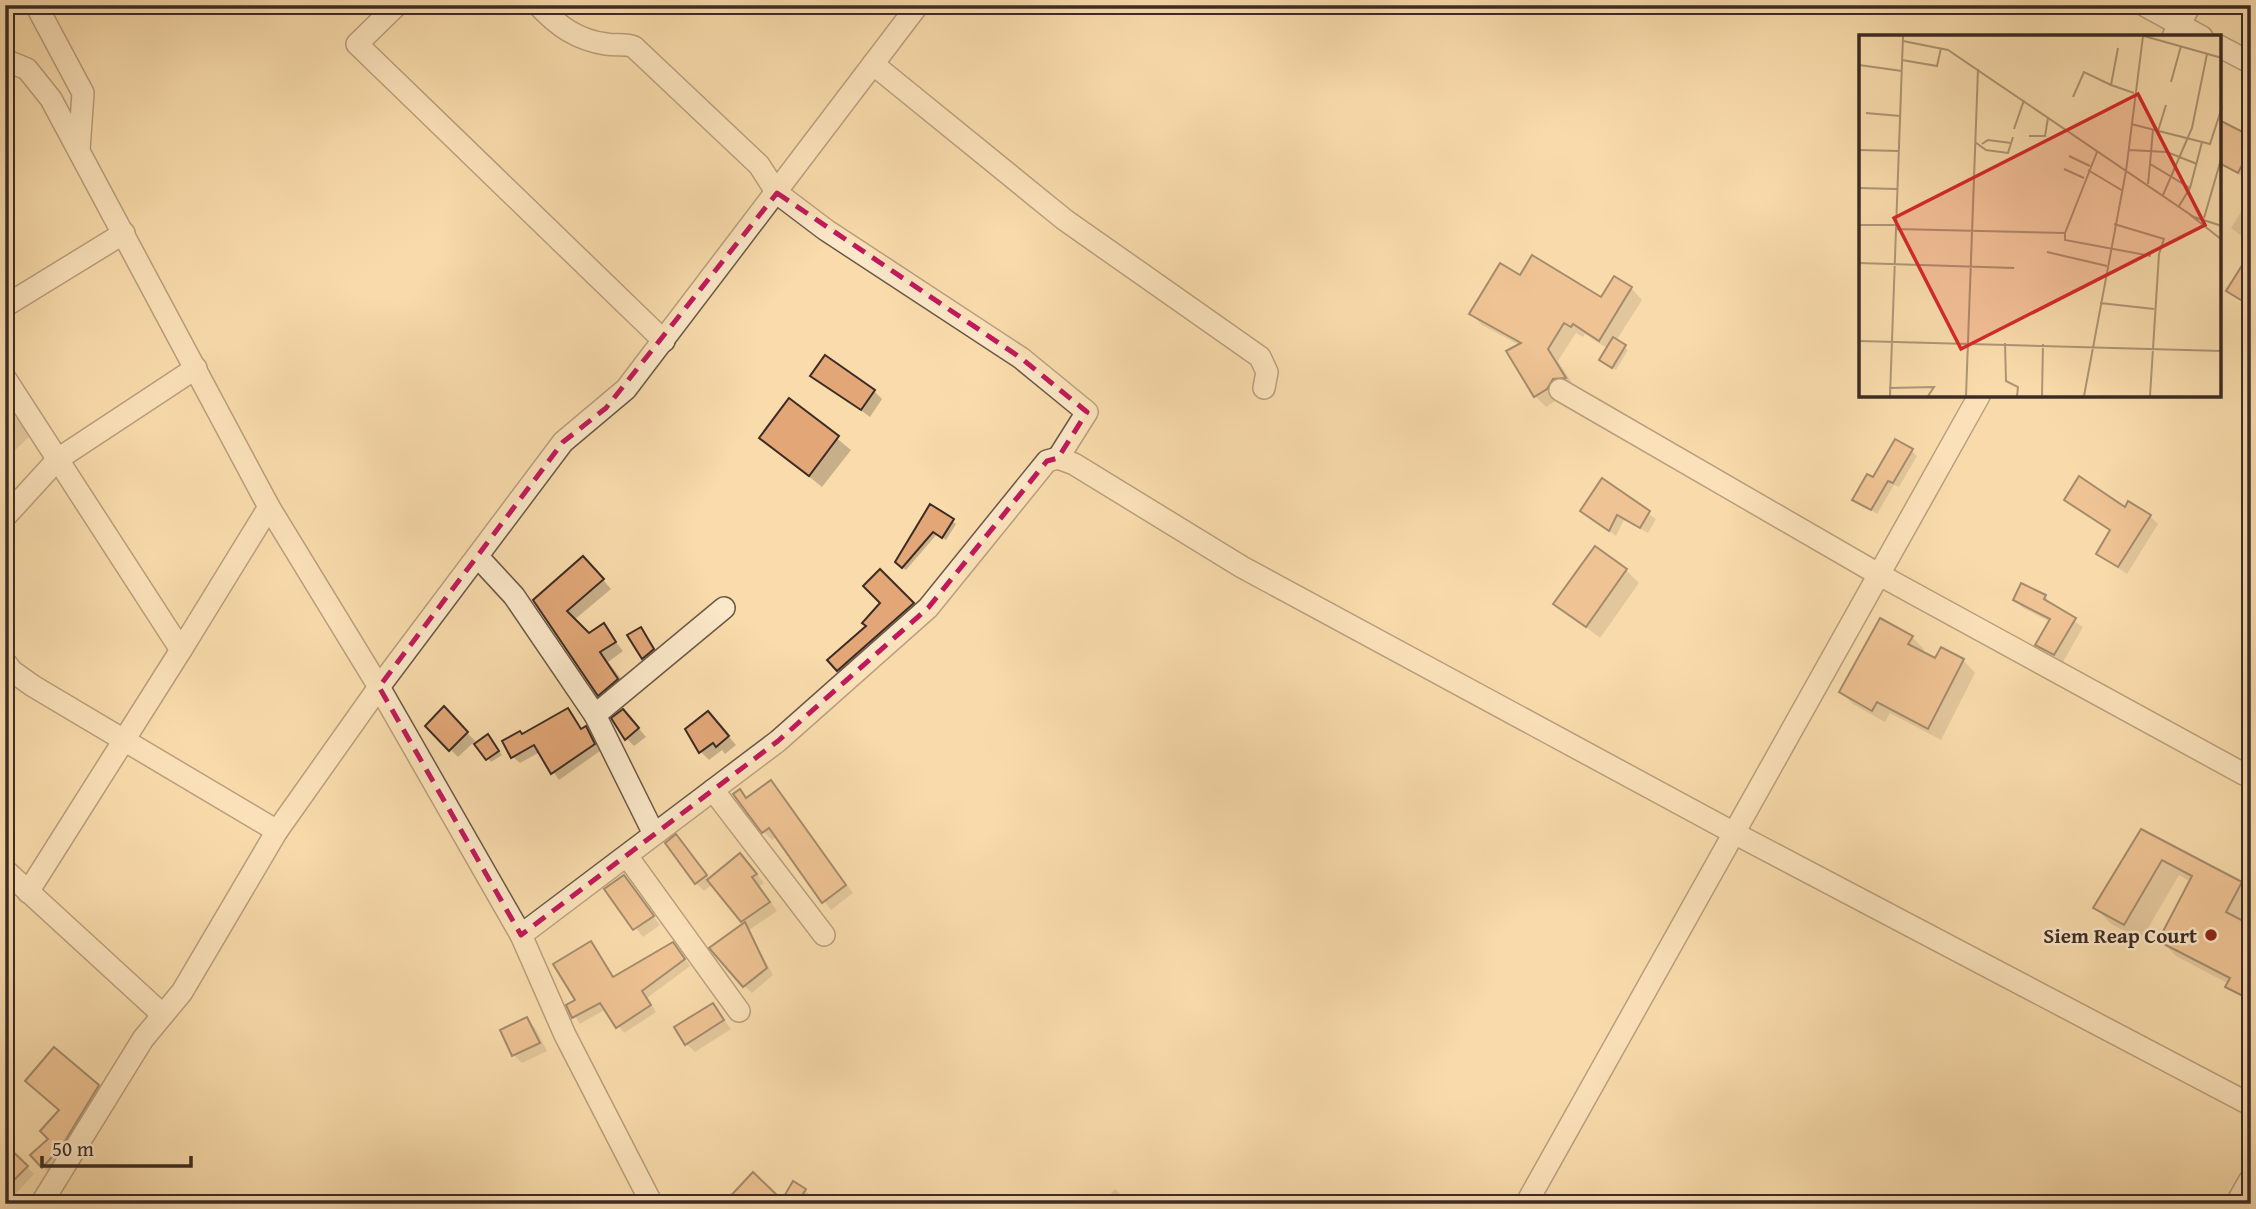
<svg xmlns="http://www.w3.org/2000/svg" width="2256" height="1209" font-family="'Gentium Book Plus',serif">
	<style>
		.shadow { fill: #0003 }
		.building { fill: #e2a677; stroke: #3c2c25; stroke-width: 2 }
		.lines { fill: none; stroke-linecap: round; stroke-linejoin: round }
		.minor-casing { stroke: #6b5847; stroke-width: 24 }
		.tertiary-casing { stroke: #6b5847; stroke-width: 27 }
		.minor { stroke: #fbe8c9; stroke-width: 21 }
		.tertiary { stroke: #fbe8c9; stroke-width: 24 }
		.marked { fill: none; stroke: #c2185b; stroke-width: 5; stroke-dasharray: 14 9; stroke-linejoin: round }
		.poi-dot { fill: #8f2418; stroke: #fbe8c9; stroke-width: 2.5 }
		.labels { text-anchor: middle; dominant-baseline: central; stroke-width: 5; stroke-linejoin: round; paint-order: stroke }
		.poi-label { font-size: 21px; font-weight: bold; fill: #3c2c25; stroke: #fbe8c9; text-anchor: end }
		.inset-road { fill: none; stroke: #ad9576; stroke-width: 2 }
		.view { fill: #d62828; fill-opacity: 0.15; stroke: #d62828; stroke-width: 3.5 }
		.inset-edge { fill: none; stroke: #3c2c25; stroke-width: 3.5 }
	</style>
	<rect width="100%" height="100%" fill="#f9dbac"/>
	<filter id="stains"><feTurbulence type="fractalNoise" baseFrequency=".00286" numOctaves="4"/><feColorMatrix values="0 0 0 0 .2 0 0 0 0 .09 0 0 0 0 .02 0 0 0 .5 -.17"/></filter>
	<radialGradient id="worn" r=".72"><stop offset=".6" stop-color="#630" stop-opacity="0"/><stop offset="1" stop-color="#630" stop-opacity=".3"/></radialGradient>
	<g class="shadow">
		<polygon points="2251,138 2251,163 2244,177 2219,164 2219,150"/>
		<polygon points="2251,196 2251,243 2231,228"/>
		<polygon points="2251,254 2251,308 2228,290"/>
		<polygon points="1520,277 1601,299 1631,288 1642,300 1616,341 1628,350 1616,370 1605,363 1608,349 1585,334 1583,337 1576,333 1558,361 1575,388 1546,407 1535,396 1519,345 1482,325 1471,314"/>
		<polygon points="813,375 874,391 882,399 870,417"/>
		<polygon points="790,400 851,450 822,487 761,438"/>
		<polygon points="5,404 30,436 5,460"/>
		<polygon points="1912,451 1917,456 1899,487 1894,485 1877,514 1855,499 1874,480"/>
		<polygon points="1602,481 1656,519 1648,533 1624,520 1616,536 1582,511"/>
		<polygon points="2066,499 2125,509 2150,516 2158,524 2127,574 2098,554 2111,532"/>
		<polygon points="931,507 956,524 946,540 937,534 906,570 900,566"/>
		<polygon points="592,567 611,589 574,620 589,636 603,626 623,651 608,662 623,681 608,703 535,600"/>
		<polygon points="1626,570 1639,583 1600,638 1556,604"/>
		<polygon points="880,572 920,612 845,678 830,660 868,626 882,603"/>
		<polygon points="2045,596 2052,606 2083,627 2063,662 2037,645 2050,622 2023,608 2015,600"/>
		<polygon points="641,629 661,657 651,666 630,636"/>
		<polygon points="1912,637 1924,649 1922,653 1935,660 1963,660 1975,673 1941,740 1890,713 1885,722 1853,704 1841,692"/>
		<polygon points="444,709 477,743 491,740 502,755 491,762 475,741 458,757 427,726"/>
		<polygon points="567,710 582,730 586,728 592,735 600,751 559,780 540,752 520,763 513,757 523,736"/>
		<polygon points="631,719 646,737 634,746 626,738"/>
		<polygon points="716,721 736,745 725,754 722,750 709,760 701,752"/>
		<polygon points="770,782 853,893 831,910 777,836 772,840 764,832 740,791 747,799"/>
		<polygon points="2141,831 2241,884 2251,893 2251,913 2245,924 2251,927 2251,1006 2229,984 2176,956 2160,940 2191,882 2179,875 2141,940 2111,924 2095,907"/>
		<polygon points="676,837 710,879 748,863 764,883 759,886 777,911 749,930 773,975 752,993 744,986 746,924 713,884 704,891 696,883"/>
		<polygon points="624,877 660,925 643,937 606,889"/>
		<polygon points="591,943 615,978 679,950 690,966 647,998 656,1012 624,1033 606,1009 580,1024 568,1005 578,1001"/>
		<polygon points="713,1005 731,1029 695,1052 687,1044"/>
		<polygon points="527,1020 535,1028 547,1051 522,1063 514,1055"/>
		<polygon points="98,1086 104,1092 49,1173 32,1155"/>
		<polygon points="5,1146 34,1174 9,1201 12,1204 5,1204"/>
		<polygon points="1115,1189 1130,1203 1131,1204 1101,1204"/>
		<polygon points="805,1190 811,1196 806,1204 739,1204 782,1203"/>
	</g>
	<g class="building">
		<polygon points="2219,120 2251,136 2251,147 2238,173 2219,163"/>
		<polygon points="2251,251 2251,306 2226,291"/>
		<polygon points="1532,255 1601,297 1614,276 1632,287 1599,341 1573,324 1571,327 1564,323 1548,349 1566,378 1553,379 1547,389 1534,397 1506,351 1521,343 1469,314 1500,263 1520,275"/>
		<polygon points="1613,337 1626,345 1612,368 1599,360"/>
		<polygon points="825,355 875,390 861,410 810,376"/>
		<polygon points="789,398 839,436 809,476 759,438"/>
		<polygon points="1895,439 1913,449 1893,483 1888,481 1871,510 1852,500 1867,474 1873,477"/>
		<polygon points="2079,476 2125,507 2128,501 2151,515 2118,567 2096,554 2110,530 2064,500"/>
		<polygon points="1602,478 1650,511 1640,528 1617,515 1609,531 1580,511"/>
		<polygon points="930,504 954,519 942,538 933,532 902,568 895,562"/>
		<polygon points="1595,546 1627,569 1586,627 1553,604"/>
		<polygon points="583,556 604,579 567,611 589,633 604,623 616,642 600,652 618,679 598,696 533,600"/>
		<polygon points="880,569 914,603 837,671 827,660 866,626 862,623 880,603 863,586"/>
		<polygon points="2021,583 2046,595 2044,599 2076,618 2054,655 2035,645 2050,619 2013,600"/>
		<polygon points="1880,618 1913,636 1908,644 1935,658 1941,647 1964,659 1928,729 1877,702 1872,711 1839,692"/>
		<polygon points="641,627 654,649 642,659 627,635"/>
		<polygon points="444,706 468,732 449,751 425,726"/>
		<polygon points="568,708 581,729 586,726 595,744 551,774 534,745 511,758 502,741 520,731 522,734"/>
		<polygon points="623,709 639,728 625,740 611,718"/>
		<polygon points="708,711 729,736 716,747 713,743 699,753 685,729"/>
		<polygon points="488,734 499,751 486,760 474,744"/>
		<polygon points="771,780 846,885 822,903 769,828 762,833 733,794 740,789 746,798"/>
		<polygon points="2141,829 2242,882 2226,912 2251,925 2251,1000 2225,987 2230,978 2158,941 2192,876 2162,860 2124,925 2093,908"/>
		<polygon points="676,834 707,875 695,884 665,843"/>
		<polygon points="740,853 757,874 752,877 770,902 741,922 707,880"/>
		<polygon points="624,875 654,916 633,930 604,889"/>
		<polygon points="745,922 767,968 743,987 709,948"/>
		<polygon points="591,941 613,977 673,942 685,959 642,991 651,1005 616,1028 600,1003 572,1018 566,1005 575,1000 553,964"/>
		<polygon points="713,1003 724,1020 685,1045 674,1027"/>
		<polygon points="527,1017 540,1043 512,1056 500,1030"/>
		<polygon points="54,1047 99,1085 62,1146 42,1168 30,1155 48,1139 40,1131 59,1110 25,1081"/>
		<polygon points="5,1144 28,1166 5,1189"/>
		<polygon points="753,1172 782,1200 793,1181 806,1189 797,1204 723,1204"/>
	</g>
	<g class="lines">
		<defs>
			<g id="minor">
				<polyline points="36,5 83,93 79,150"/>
				<polyline points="397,5 357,44 664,341"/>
				<path d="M 538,5 C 558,26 577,40 606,44 C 616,46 625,43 634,47 L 759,165 L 777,193 L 826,230 L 1021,358 L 1087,412 L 1058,458"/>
				<polyline points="2144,5 2202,37"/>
				<polyline points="2173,37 2190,5"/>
				<polyline points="2219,46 2251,63"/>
				<polyline points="5,60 27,69 51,99 269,507 379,687 521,935 565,1035 652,1204"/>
				<polyline points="873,64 1065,220 1260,357 1267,372 1264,388"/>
				<polyline points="5,306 124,233"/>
				<polyline points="5,378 181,650 269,507"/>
				<polyline points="1560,390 1878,574 2251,778"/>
				<polyline points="5,517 58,459 196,368"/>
				<polyline points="478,557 514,596 595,715 654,834"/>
				<polyline points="5,662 12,671 33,686 277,831"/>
				<polyline points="595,715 724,608"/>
				<polyline points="713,790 824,935"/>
				<polyline points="627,856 739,1011"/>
				<polyline points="5,870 163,1015"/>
				<polyline points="28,892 181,650"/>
				<polyline points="521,935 778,741 928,608 1047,461 1058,458 1074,464 1242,567 1734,833 2251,1105"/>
				<polyline points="41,1204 143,1039 182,992 277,831 379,687 563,442 626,389 918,5"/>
				<polyline points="1526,1204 1979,396"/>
			</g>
			<polyline id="tertiary" points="2238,1204 2251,1181"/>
		</defs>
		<use href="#minor" class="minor-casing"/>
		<use href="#tertiary" class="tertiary-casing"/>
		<use href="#minor" class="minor"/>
		<use href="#tertiary" class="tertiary"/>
	</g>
	<path d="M0 0H2256V1209H0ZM 777,193 L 1021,358 L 1087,412 L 1058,458 L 1047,461 L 928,608 L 778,741 L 521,935 L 379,687 L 563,442 L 606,408 Z" fill="#f9dbac" fill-opacity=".55" fill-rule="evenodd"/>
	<path class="marked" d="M 777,193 L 1021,358 L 1087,412 L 1058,458 L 1047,461 L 928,608 L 778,741 L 521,935 L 379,687 L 563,442 L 606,408 Z"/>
	<circle class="poi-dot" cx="2211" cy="935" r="7"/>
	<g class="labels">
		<g class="poi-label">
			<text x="2197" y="935">Siem Reap Court</text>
		</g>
	</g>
	<g transform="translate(1859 35)">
		<rect width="362" height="362" fill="#f9dbac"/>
		<path class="inset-road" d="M 285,1 L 363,23M 44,6 L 89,15 L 335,182 L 363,191M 259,13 L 252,50 L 275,58M 43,25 L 78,31 L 82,13M 0,30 L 43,36M 312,47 L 322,11M 214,62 L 225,37 L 252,50M 7,78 L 41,81M 272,89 L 351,109 L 363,72M 155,94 L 165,65M 299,96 L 307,70M 170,101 L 186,101 L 189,83M 116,107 L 127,115 L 149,118 L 154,102M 123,109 L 129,105 L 152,108M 0,115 L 40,116M 270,115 L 308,117 L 338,129M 210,121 L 231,131M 291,129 L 294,94M 205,134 L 225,143M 229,135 L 264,156M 289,149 L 291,129 L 331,153M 0,153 L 38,154M 304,160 L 333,93 L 348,19M 320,171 L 331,153 L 343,107M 329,178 L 363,205M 345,183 L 363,121M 255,189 L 305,204 L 300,219 L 291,361M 0,190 L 37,190M 37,194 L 206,198 L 238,117M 206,198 L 206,205 L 292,221M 188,217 L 248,231M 0,228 L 155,233M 241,268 L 295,274M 0,306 L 363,316M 146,308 L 147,346 L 159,352 L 158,361M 30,353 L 75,352 L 69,361M 31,361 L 44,1M 107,361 L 119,34M 183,361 L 184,309M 225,361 L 267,136 L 284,1"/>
		<path class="view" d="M 279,59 L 346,190 L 102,314 L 35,183 Z"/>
		<rect width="362" height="362" class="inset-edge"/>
	</g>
	<rect width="2256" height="1209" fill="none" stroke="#f9dbac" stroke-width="28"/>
	<rect x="7" y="7" width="2242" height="1195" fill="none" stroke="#3c2c25" stroke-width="3.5"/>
	<rect x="14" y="14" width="2228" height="1181" fill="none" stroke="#3c2c25" stroke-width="2"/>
	<path d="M42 1156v10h149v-10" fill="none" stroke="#3c2c25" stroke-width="3.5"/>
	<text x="52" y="1156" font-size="21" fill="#3c2c25" stroke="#fbe8c9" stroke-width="5" paint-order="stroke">50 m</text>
	<rect width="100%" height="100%" filter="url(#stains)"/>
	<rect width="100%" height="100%" fill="url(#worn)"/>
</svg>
